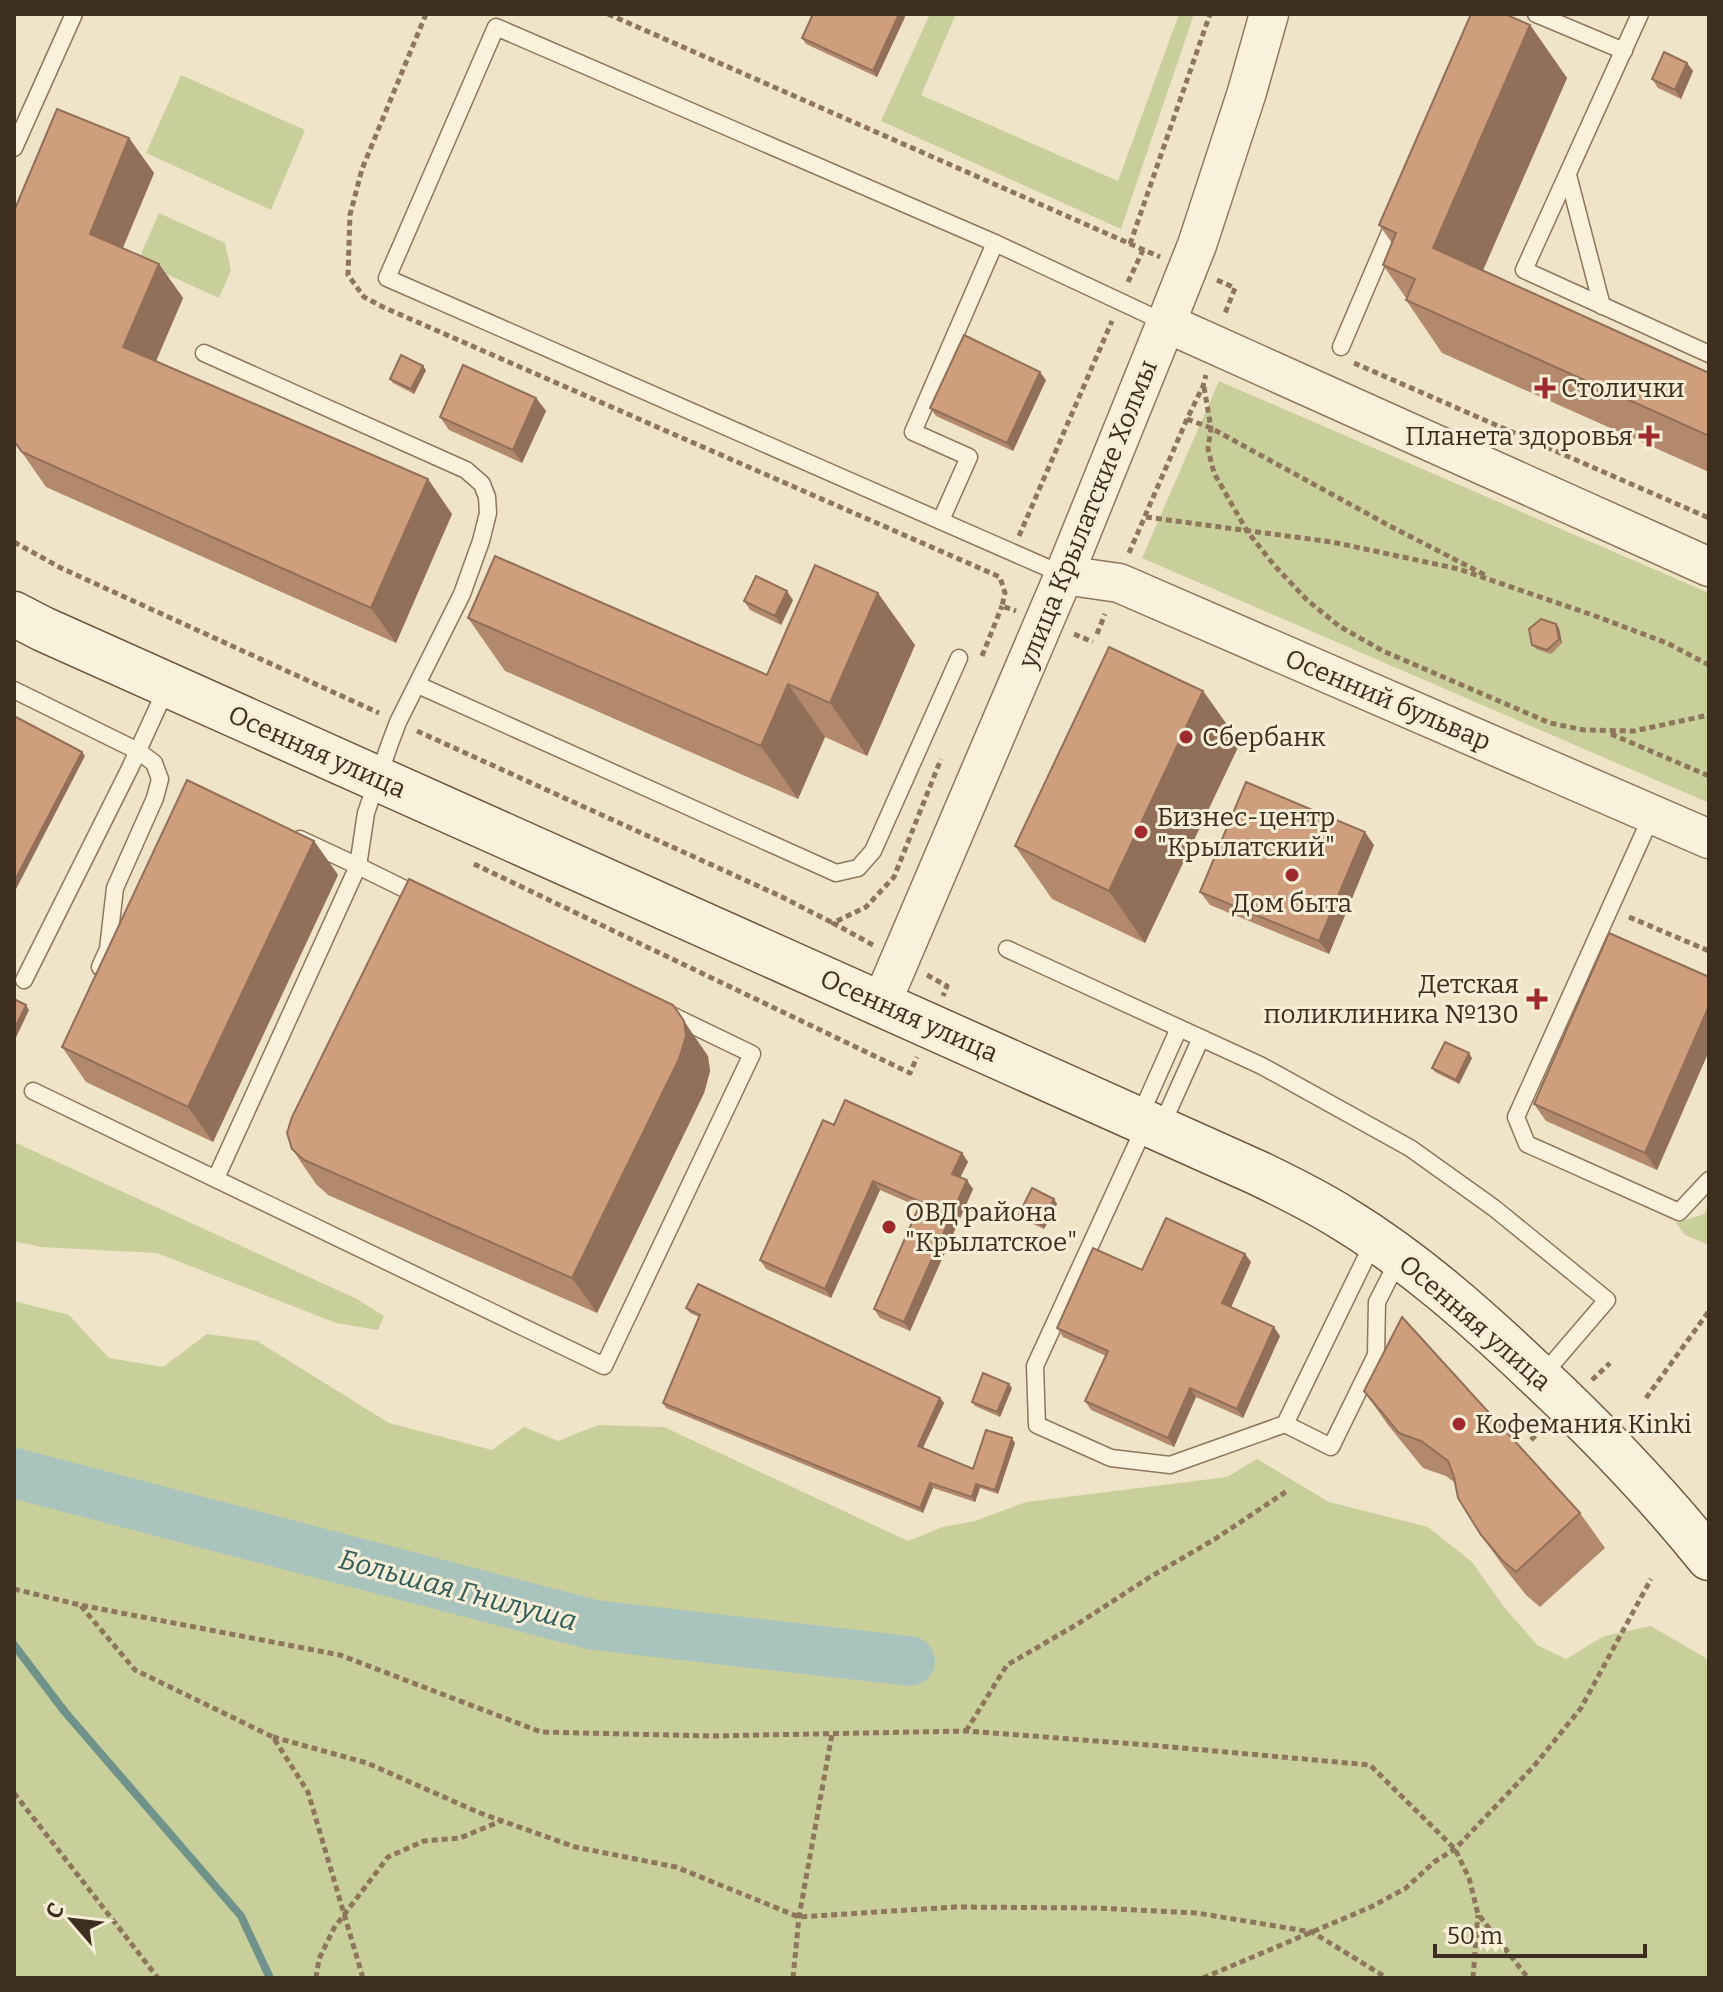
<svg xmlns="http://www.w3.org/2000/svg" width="1723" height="1992" font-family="Bitter,serif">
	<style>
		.green { fill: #c9cf9b }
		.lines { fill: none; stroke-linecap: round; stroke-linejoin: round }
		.stream { stroke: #6f938a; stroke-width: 8 }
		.river { stroke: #a9c4bc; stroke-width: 50 }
		.service-casing { stroke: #8d765c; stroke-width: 19 }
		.tertiary-casing { stroke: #8d765c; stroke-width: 41 }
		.secondary-casing { stroke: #6f573f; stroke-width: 47 }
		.path { stroke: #8d765c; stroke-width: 5; stroke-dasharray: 6 4; stroke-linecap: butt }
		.service { stroke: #faf1dc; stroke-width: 16 }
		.tertiary { stroke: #faf1dc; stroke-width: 38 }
		.secondary { stroke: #faf1dc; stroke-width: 44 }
		.wall { fill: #b2896c }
		.shaded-wall { fill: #916f58 }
		.building { fill: #cf9f7d; stroke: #916f58; stroke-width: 2 }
		.poi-dot { fill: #9e2a2b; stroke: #f7eed8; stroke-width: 3 }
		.labels { text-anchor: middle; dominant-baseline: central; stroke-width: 6; stroke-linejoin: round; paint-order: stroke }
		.poi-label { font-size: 26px; fill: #3d2e20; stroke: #f7eed8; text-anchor: start }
		.street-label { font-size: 26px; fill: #3d2e20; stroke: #f7eed8 }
		.water-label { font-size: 28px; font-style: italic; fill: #2f5d5a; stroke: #f7eed8 }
	</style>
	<rect width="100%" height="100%" fill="#f0e4c8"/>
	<g class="green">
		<polygon points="930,14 956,14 921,95 1118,181 1179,14 1194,14 1121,229 881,121"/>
		<polygon points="181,75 305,130 271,210 146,153"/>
		<polygon points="159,213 225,243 231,270 219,298 138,261"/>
		<polygon points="1219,381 1709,593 1709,803 1142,558"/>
		<polygon points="14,1142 357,1299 384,1316 378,1330 336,1323 157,1253 40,1247 14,1241"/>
		<polygon points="1709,1205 1709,1245 1685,1235 1676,1223 1704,1214"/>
		<polygon points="14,1301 69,1315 109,1358 163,1367 207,1334 257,1341 389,1423 492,1450 524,1427 558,1441 598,1425 664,1427 908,1541 943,1527 975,1521 1026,1502 1227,1477 1257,1459 1329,1502 1428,1527 1472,1562 1504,1607 1537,1645 1566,1659 1604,1636 1651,1626 1709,1660 1709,1978 14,1978"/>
	</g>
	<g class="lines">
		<polyline class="stream" points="14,1645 65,1712 241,1916 270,1978"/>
		<polyline class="river" points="14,1473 594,1625 910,1661"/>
		<defs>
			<g id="service">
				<polyline points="1536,14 1624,51"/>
				<polyline points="1640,14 1524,270 1709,354"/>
				<polyline points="14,148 74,14"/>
				<polyline points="1568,175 1602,306"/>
				<polyline points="1341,347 1396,218"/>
				<polyline points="204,353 466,470 482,484 487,497 488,513 481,541 462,594 398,722 389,746 366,813 358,866 423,898"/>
				<polyline points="941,520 969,457 913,432 995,243"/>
				<polyline points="1064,575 387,278 496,27 995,243 1166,323"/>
				<polyline points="418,685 836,873 858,868 873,851 959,658"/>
				<polyline points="14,690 138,751 154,763 160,779 155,798 115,888 108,949 100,967"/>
				<polyline points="1652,815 1516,1117 1527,1144 1679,1212 1709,1180"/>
				<polyline points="1007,949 1262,1066 1410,1148 1494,1208 1607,1300 1541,1377"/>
				<polyline points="24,980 130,768 167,687"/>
				<polyline points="33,1091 604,1366 752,1054 665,1012"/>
				<polyline points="1139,1118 1179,1028"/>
				<polyline points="1145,1126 1035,1366 1037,1425 1111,1458 1170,1465 1285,1424 1374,1241"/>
				<polyline points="1161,1127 1201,1038"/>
				<polyline points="216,1178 358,866 300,839"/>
				<polyline points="1285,1424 1331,1447 1376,1355 1377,1302 1399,1259"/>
			</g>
			<g id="tertiary">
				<polyline points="1166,323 1709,567"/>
				<polyline points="1064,575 1119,583 1709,839"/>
				<polyline points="881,1004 1064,575 1166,323 1197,245 1247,92 1269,14"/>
			</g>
			<path id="secondary" d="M 14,614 L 43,629 L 1258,1173 C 1287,1187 1316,1201 1344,1219 C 1413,1261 1475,1316 1534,1372 C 1596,1430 1655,1491 1709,1558"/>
		</defs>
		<use href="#service" class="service-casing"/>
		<use href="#tertiary" class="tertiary-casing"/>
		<use href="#secondary" class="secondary-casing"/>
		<g class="path">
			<polyline points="426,14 362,169 350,215 348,275 364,297 383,307 1000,577 1005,593 1002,606 1016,611"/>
			<polyline points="608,14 1160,257"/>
			<polyline points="1130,244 1210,14"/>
			<polyline points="1217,280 1235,288 1224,316"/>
			<polyline points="1128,282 1143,250"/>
			<polyline points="1354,363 1709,518"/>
			<polyline points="1204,387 1211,428 1208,449 1214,473 1247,531 1274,565 1307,600 1339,626 1383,651 1550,723 1584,730 1634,731 1709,715"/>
			<polyline points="1187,419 1211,428 1388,525 1487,576"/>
			<polyline points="1146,517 1332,542 1459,569 1598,617 1667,643 1709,665"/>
			<polyline points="1019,536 1112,321"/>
			<polyline points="14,542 61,568 379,713"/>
			<polyline points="1129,553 1187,419 1203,386 1206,375"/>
			<polyline points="1074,634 1093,642"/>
			<polyline points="1097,634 1105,614"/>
			<polyline points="982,656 1002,606"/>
			<polyline points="417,731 778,895 833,923"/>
			<polyline points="1611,734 1709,776"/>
			<polyline points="474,864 910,1073 917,1057"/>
			<polyline points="1629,917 1709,951"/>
			<polyline points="873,945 833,923 866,907 894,877 941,759"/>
			<polyline points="927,975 947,986 943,996"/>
			<polyline points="1592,1380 1610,1363"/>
			<polyline points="1646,1398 1709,1311"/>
			<polyline points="1531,1440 1542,1429"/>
			<polyline points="14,1589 80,1605 340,1655 541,1732 711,1736 966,1731 1149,1745 1370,1765 1455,1849 1469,1878 1478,1914 1528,1978"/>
			<polyline points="81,1606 135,1670 273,1737 308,1792 363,1978"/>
			<polyline points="966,1731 1007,1665 1076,1625 1150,1577 1215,1539 1287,1491"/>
			<polyline points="273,1737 367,1763 480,1813 575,1847 676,1867 799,1917 955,1907 1096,1908 1197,1913 1312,1932 1387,1978"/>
			<polyline points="14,1793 158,1978"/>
			<polyline points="316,1978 319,1959 334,1928 388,1857 424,1841 460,1838 501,1821"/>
			<polyline points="793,1978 799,1917 832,1734"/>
			<polyline points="1203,1978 1371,1907 1406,1888 1434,1862 1455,1849 1534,1766 1581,1708 1651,1579"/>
			<polyline points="1473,1978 1478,1915"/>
		</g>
		<use href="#service" class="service"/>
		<use href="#tertiary" class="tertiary"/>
		<use href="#secondary" class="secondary"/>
	</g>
	<g class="wall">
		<polygon points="813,14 903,14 905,17 877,77 806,44 802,38"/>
		<polygon points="1530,25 1567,78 1483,270 1709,373 1709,472 1442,353 1406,300 1406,298 1383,265 1392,243 1379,225"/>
		<polygon points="1687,63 1693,71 1681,99 1658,88 1652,79"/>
		<polygon points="129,138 154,173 123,248 159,264 183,298 156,361 452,514 396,643 46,487 14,441"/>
		<polygon points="426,370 414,394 393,383 390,379"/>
		<polygon points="1046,380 1013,451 936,416 930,408"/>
		<polygon points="536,398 546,411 522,463 449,430 440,417"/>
		<polygon points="793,600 781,625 750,610 744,601"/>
		<polygon points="468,618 767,675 915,645 867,756 825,737 798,799 505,671"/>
		<polygon points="1556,624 1559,628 1562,643 1551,654 1536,649 1532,645"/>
		<polygon points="1203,691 1240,743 1145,943 1052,899 1015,846"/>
		<polygon points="314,841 338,875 213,1142 86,1082 62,1047"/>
		<polygon points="1374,845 1329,954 1210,905 1200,892"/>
		<polygon points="1709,977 1709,1051 1657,1170 1546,1121 1534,1104"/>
		<polygon points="708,1056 710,1071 704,1093 597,1313 328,1195 316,1184 292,1149"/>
		<polygon points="1472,1058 1459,1084 1435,1072 1432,1068"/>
		<polygon points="834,1125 962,1153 968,1162 960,1177 973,1189 910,1331 880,1318 874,1309 919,1207 880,1190 831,1298 766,1269 760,1260"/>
		<polygon points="1054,1199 1057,1204 1044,1229 1022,1219 1019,1214"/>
		<polygon points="1245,1254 1251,1262 1231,1307 1280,1336 1243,1418 1196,1397 1174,1447 1091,1410 1085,1401 1106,1356 1063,1337 1057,1328 1142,1270"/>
		<polygon points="686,1308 940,1398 944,1403 923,1448 973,1469 1015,1443 998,1494 980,1488 975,1502 933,1488 923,1513 666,1408 663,1403 699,1317 690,1313"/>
		<polygon points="1012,1388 1000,1417 975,1406 972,1402"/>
		<polygon points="1364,1391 1580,1513 1605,1548 1540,1607 1526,1595 1506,1570 1481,1535 1455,1483 1446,1476 1423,1468 1388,1425"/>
	</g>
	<g class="shaded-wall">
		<polygon points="899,14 903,14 905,17 877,77 873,71"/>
		<polygon points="1530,25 1567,78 1470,300 1433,248"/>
		<polygon points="1687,63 1693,71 1681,99 1675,90"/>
		<polygon points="129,138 154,173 114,268 90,234"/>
		<polygon points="159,264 183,298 147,382 123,347"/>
		<polygon points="423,366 426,370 414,394 411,389"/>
		<polygon points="1040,372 1046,380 1013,451 1007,443"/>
		<polygon points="536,398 546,411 522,463 513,450"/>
		<polygon points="428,479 452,514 396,643 371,608"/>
		<polygon points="787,591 793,600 781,625 775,616"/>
		<polygon points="878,593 915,645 867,756 830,703"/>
		<polygon points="1556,624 1559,628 1562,643 1559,639"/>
		<polygon points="788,684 825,737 798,799 761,746"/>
		<polygon points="1203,691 1240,743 1145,943 1109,891"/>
		<polygon points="82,752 85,756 14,893 14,882"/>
		<polygon points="1365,832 1374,845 1329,954 1319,941"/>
		<polygon points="314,841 338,875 213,1142 188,1107"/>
		<polygon points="26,1005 29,1010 14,1042 14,1030"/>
		<polygon points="673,1005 708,1056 710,1071 704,1093 597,1313 572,1278"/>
		<polygon points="1709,1006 1709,1051 1657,1170 1645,1153"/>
		<polygon points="1469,1053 1472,1058 1459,1084 1456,1080"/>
		<polygon points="962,1153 968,1162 958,1182 952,1174"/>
		<polygon points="967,1180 973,1189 910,1331 904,1322"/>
		<polygon points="873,1181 880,1190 831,1298 825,1289"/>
		<polygon points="1054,1199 1057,1204 1044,1229 1041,1225"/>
		<polygon points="1245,1254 1251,1262 1229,1312 1222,1303"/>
		<polygon points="1274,1327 1280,1336 1243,1418 1237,1409"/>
		<polygon points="1009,1384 1012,1388 1000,1417 997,1412"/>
		<polygon points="1190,1388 1196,1397 1174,1447 1168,1438"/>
		<polygon points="940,1398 944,1403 921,1451 918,1446"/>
		<polygon points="1012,1438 1015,1443 998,1494 995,1490"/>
		<polygon points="930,1483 933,1488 923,1513 920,1508"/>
		<polygon points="976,1484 980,1488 975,1502 972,1497"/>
	</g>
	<g class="building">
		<polygon points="813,14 899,14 873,71 802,38"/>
		<polygon points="1471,14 1505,14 1530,25 1433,248 1709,373 1709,436 1406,300 1415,279 1383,265 1396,233 1379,225"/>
		<polygon points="1664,52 1687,63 1675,90 1652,79"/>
		<polygon points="57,109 129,138 90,234 159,264 123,347 428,479 371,608 22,452 14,441 14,211"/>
		<polygon points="964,335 1040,372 1007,443 930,408"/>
		<polygon points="401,355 423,366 411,389 390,379"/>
		<polygon points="463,365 536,398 513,450 440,417"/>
		<polygon points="495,556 767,675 815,565 878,593 830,703 788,684 761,746 468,618"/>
		<polygon points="756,576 787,591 775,616 744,601"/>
		<polygon points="1541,619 1556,624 1559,639 1547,650 1532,645 1529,629"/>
		<polygon points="1109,647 1203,691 1109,891 1015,846"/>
		<polygon points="14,716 82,752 14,882"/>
		<polygon points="187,780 314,841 188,1107 62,1047"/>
		<polygon points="1246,782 1365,832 1319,941 1200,892"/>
		<polygon points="409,879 673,1005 684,1021 686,1036 679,1059 572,1278 304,1160 292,1149 287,1133 292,1117"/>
		<polygon points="1609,933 1709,977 1709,1006 1645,1153 1534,1104"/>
		<polygon points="14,999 26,1005 14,1030"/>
		<polygon points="1445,1042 1469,1053 1456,1080 1432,1068"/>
		<polygon points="845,1100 962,1153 952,1174 967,1180 904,1322 874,1309 921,1202 873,1181 825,1289 760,1260 823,1120 834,1125"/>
		<polygon points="1032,1188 1054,1199 1041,1225 1019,1214"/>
		<polygon points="1166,1218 1245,1254 1222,1303 1274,1327 1237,1409 1190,1388 1168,1438 1085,1401 1108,1351 1057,1328 1093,1248 1142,1270"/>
		<polygon points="698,1284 940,1398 918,1446 973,1469 986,1430 1012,1438 995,1490 976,1484 972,1497 930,1483 920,1508 663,1403 700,1315 686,1308"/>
		<polygon points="1402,1317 1580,1513 1516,1572 1502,1560 1481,1535 1458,1498 1454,1477 1448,1461 1421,1441 1399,1433 1364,1391"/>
		<polygon points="983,1373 1009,1384 997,1412 972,1402"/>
	</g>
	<g class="poi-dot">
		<path d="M1541 376h8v8h8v8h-8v8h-8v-8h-8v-8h8z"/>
		<path d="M1645 424h8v8h8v8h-8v8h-8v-8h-8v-8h8z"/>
		<circle cx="1186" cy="737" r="8"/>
		<circle cx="1141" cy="832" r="8"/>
		<circle cx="1292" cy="875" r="8"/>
		<path d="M1533 987h8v8h8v8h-8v8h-8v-8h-8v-8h8z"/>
		<circle cx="889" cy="1227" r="8"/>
		<circle cx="1459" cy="1424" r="8"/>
	</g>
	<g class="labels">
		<g class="poi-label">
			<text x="1561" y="388">Столички</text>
			<text x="1633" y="436" text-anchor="end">Планета здоровья</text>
			<text x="1202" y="737">Сбербанк</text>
			<text x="1157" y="817">Бизнес-центр<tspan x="1157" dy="30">"Крылатский"</tspan></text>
			<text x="1292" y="903" text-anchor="middle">Дом быта</text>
			<text x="1519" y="984" text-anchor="end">Детская<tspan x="1519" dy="30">поликлиника №130</tspan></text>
			<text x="905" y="1212">ОВД района<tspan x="905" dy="30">"Крылатское"</tspan></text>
			<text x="1475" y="1424">Кофемания Kinki</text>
		</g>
		<g class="street-label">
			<text transform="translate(1088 514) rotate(-68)">улица Крылатские Холмы</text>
			<text transform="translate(1388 700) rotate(23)">Осенний бульвар</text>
			<text transform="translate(317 752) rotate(24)">Осенняя улица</text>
			<text transform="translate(909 1016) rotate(24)">Осенняя улица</text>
			<text transform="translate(1475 1323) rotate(41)">Осенняя улица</text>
		</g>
		<g class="water-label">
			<text transform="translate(458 1590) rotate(15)">Большая Гнилуша</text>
		</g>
	</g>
	<rect width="1723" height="1992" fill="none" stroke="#3d2e20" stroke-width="32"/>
	<g transform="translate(72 1920) rotate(298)" stroke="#f7eed8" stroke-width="6" paint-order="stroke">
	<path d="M0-6L14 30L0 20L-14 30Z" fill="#3d2e20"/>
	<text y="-12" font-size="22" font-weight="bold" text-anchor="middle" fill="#3d2e20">С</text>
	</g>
	<path d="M1435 1944v12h210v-12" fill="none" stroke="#3d2e20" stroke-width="4"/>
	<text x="1447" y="1944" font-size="24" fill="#3d2e20" stroke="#f7eed8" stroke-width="6" paint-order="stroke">50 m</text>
</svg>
